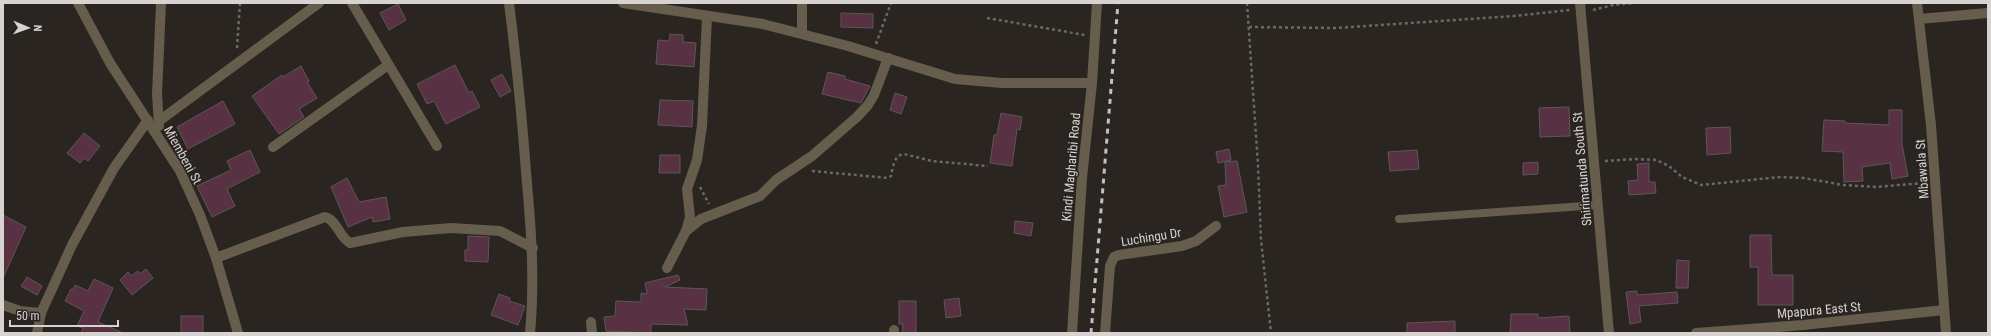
<svg xmlns="http://www.w3.org/2000/svg" width="1991" height="336" font-family="'Roboto Condensed',sans-serif">
	<style>
		.building { fill: #583142; stroke: #5d5659 }
		.lines { fill: none; stroke-linecap: round; stroke-linejoin: round }
		.path { stroke: #6c6864; stroke-width: 2.5; stroke-dasharray: 3 3; stroke-linecap: butt }
		.service { stroke: #665d4d; stroke-width: 8 }
		.minor { stroke: #665d4d; stroke-width: 10 }
		.rail { stroke: #c3c0bd; stroke-width: 3; stroke-dasharray: 5 5; stroke-linecap: butt }
		.labels { text-anchor: middle; dominant-baseline: central; stroke-width: 3; stroke-linejoin: round; paint-order: stroke }
		.street-label { font-size: 13px; fill: #d6d3d0; stroke: #2a2521 }
	</style>
	<rect width="100%" height="100%" fill="#2a2521"/>
	<g class="building">
		<polygon points="398,4 406,20 389,30 380,13"/>
		<polygon points="841,13 873,14 873,28 841,27"/>
		<polygon points="670,34 683,35 683,42 696,43 694,67 656,64 658,40 669,41"/>
		<polygon points="455,65 469,93 472,91 480,107 446,124 434,101 427,104 417,84"/>
		<polygon points="301,66 309,81 307,82 317,98 299,109 304,117 279,134 252,96 282,75 283,77"/>
		<polygon points="828,72 845,76 845,79 870,86 861,103 822,94"/>
		<polygon points="502,74 511,91 500,97 491,80"/>
		<polygon points="895,93 907,97 901,114 890,110"/>
		<polygon points="660,100 693,101 692,127 658,125"/>
		<polygon points="223,101 235,124 188,149 177,127"/>
		<polygon points="1569,107 1570,136 1540,137 1539,108"/>
		<polygon points="1889,110 1902,110 1902,144 1908,176 1892,179 1890,163 1862,167 1863,181 1844,182 1843,152 1822,151 1824,120 1845,121 1845,123 1889,125"/>
		<polygon points="1001,113 1022,117 1020,130 1017,129 1012,166 990,163 994,135 997,135"/>
		<polygon points="1730,127 1731,153 1707,155 1706,128"/>
		<polygon points="84,133 100,146 88,161 84,158 80,163 67,153"/>
		<polygon points="1229,149 1231,160 1218,163 1216,152"/>
		<polygon points="250,150 260,172 227,189 235,206 212,217 197,186 231,170 227,161"/>
		<polygon points="1417,150 1419,169 1390,171 1388,152"/>
		<polygon points="660,155 680,155 680,173 659,173"/>
		<polygon points="1237,161 1247,212 1224,217 1218,186 1226,185 1225,162"/>
		<polygon points="1538,162 1538,174 1523,175 1523,163"/>
		<polygon points="1649,163 1649,182 1655,182 1656,193 1629,195 1628,181 1638,180 1637,164"/>
		<polygon points="347,178 359,202 386,197 390,219 373,222 372,217 348,227 331,187"/>
		<polygon points="3,215 26,227 3,278"/>
		<polygon points="1015,221 1033,223 1031,236 1014,233"/>
		<polygon points="1750,235 1771,235 1772,275 1793,275 1793,305 1758,305 1758,267 1750,267"/>
		<polygon points="468,236 489,237 488,262 465,261 465,250 468,250"/>
		<polygon points="1677,260 1689,261 1688,288 1676,288"/>
		<polygon points="146,269 153,278 132,295 120,280 128,272 131,276 138,271 140,274"/>
		<polygon points="678,275 680,280 665,287 707,289 706,310 684,309 688,325 651,324 651,333 606,331 604,317 615,316 616,301 641,302 641,293 647,294 645,283"/>
		<polygon points="27,277 42,286 37,295 21,286"/>
		<polygon points="94,279 113,288 98,322 123,333 81,333 83,328 77,326 84,311 65,301 71,289 73,290 75,285 88,291"/>
		<polygon points="1637,291 1637,295 1677,292 1678,303 1639,306 1641,322 1630,324 1626,292"/>
		<polygon points="499,294 510,298 509,301 525,306 518,325 491,315"/>
		<polygon points="959,298 961,316 946,318 944,300"/>
		<polygon points="899,301 916,301 916,333 902,333 903,324 899,324"/>
		<polygon points="1511,314 1538,314 1538,318 1569,316 1570,333 1510,333"/>
		<rect x="181" y="316" width="22" height="17"/>
		<polygon points="1455,321 1455,333 1407,333 1407,323"/>
	</g>
	<g class="lines">
		<g class="path">
			<polyline points="1247,3 1258,165 1261,240 1271,333"/>
			<polyline points="1593,10 1613,5 1633,3"/>
			<polyline points="987,18 1085,35"/>
			<polyline points="1249,27 1336,28 1514,16 1570,10"/>
			<polyline points="876,44 891,3"/>
			<polyline points="237,48 240,3"/>
			<polyline points="1605,161 1635,159 1656,160 1669,166 1682,177 1701,185 1780,177 1804,178 1843,185 1876,187 1923,183"/>
			<path d="M 812,171 L 888,178 L 891,176 C 893,167 894,155 904,154 L 932,161 L 988,166"/>
			<polyline points="700,187 709,204"/>
		</g>
		<polyline class="service" points="1399,219 1598,205"/>
		<g class="minor">
			<polyline points="78,3 110,63 180,171 200,215 216,258 238,333"/>
			<polyline points="352,3 437,146"/>
			<path d="M 509,3 C 516,59 522,116 526,172 C 531,226 535,279 530,333"/>
			<polyline points="623,3 763,24 848,46 955,79 1002,83 1092,83"/>
			<polyline points="1580,3 1609,333"/>
			<polyline points="1917,3 1931,125 1946,333"/>
			<polyline points="1919,19 1988,13"/>
			<polyline points="802,34 802,3"/>
			<polyline points="159,121 319,3"/>
			<polyline points="159,126 157,94 161,3"/>
			<polyline points="273,147 388,65"/>
			<polyline points="686,231 701,219 760,196 776,180 812,156 857,117 868,105 874,95 888,58"/>
			<path d="M 216,258 L 325,217 C 337,220 339,237 350,243 L 403,232 L 451,228 L 500,231 L 533,248"/>
			<polyline points="667,268 686,231 690,217 687,189 697,160 702,126 707,16"/>
			<polyline points="3,305 20,311 41,313"/>
			<polyline points="591,322 592,333"/>
			<polyline points="37,333 41,313 72,245 114,168 148,120"/>
			<polyline points="894,333 894,330"/>
			<polyline points="1072,333 1082,178 1092,83 1097,3"/>
			<polyline points="1105,333 1110,266 1114,257 1119,255 1182,246 1196,241 1216,226"/>
			<polyline points="1696,333 1803,325 1944,310"/>
		</g>
		<polyline class="rail" points="1091,333 1118,3"/>
	</g>
	<g class="labels">
		<g class="street-label">
			<text transform="translate(183 155) rotate(61)">Miembeni St</text>
			<text transform="translate(1071 167) rotate(-85)">Kindi Magharibi Road</text>
			<text transform="translate(1582 169) rotate(-95)">Shirimatunda South St</text>
			<text transform="translate(1922 169) rotate(-94)">Mbawala St</text>
			<text transform="translate(1151 237) rotate(-9)">Luchingu Dr</text>
			<text transform="translate(1819 310) rotate(-5)">Mpapura East St</text>
		</g>
	</g>
	<rect width="1991" height="336" fill="none" stroke="#d6d3d0" stroke-width="8"/>
	<g transform="translate(28 28) rotate(92)" stroke="#2a2521" stroke-width="3" paint-order="stroke">
	<path d="M0-3L7 15L0 10L-7 15Z" fill="#d6d3d0"/>
	<text y="-6" font-size="11" font-weight="bold" text-anchor="middle" fill="#d6d3d0">N</text>
	</g>
	<path d="M10 320v6h108v-6" fill="none" stroke="#d6d3d0" stroke-width="2"/>
	<text x="16" y="320" font-size="12" fill="#d6d3d0" stroke="#2a2521" stroke-width="3" paint-order="stroke">50 m</text>
</svg>
